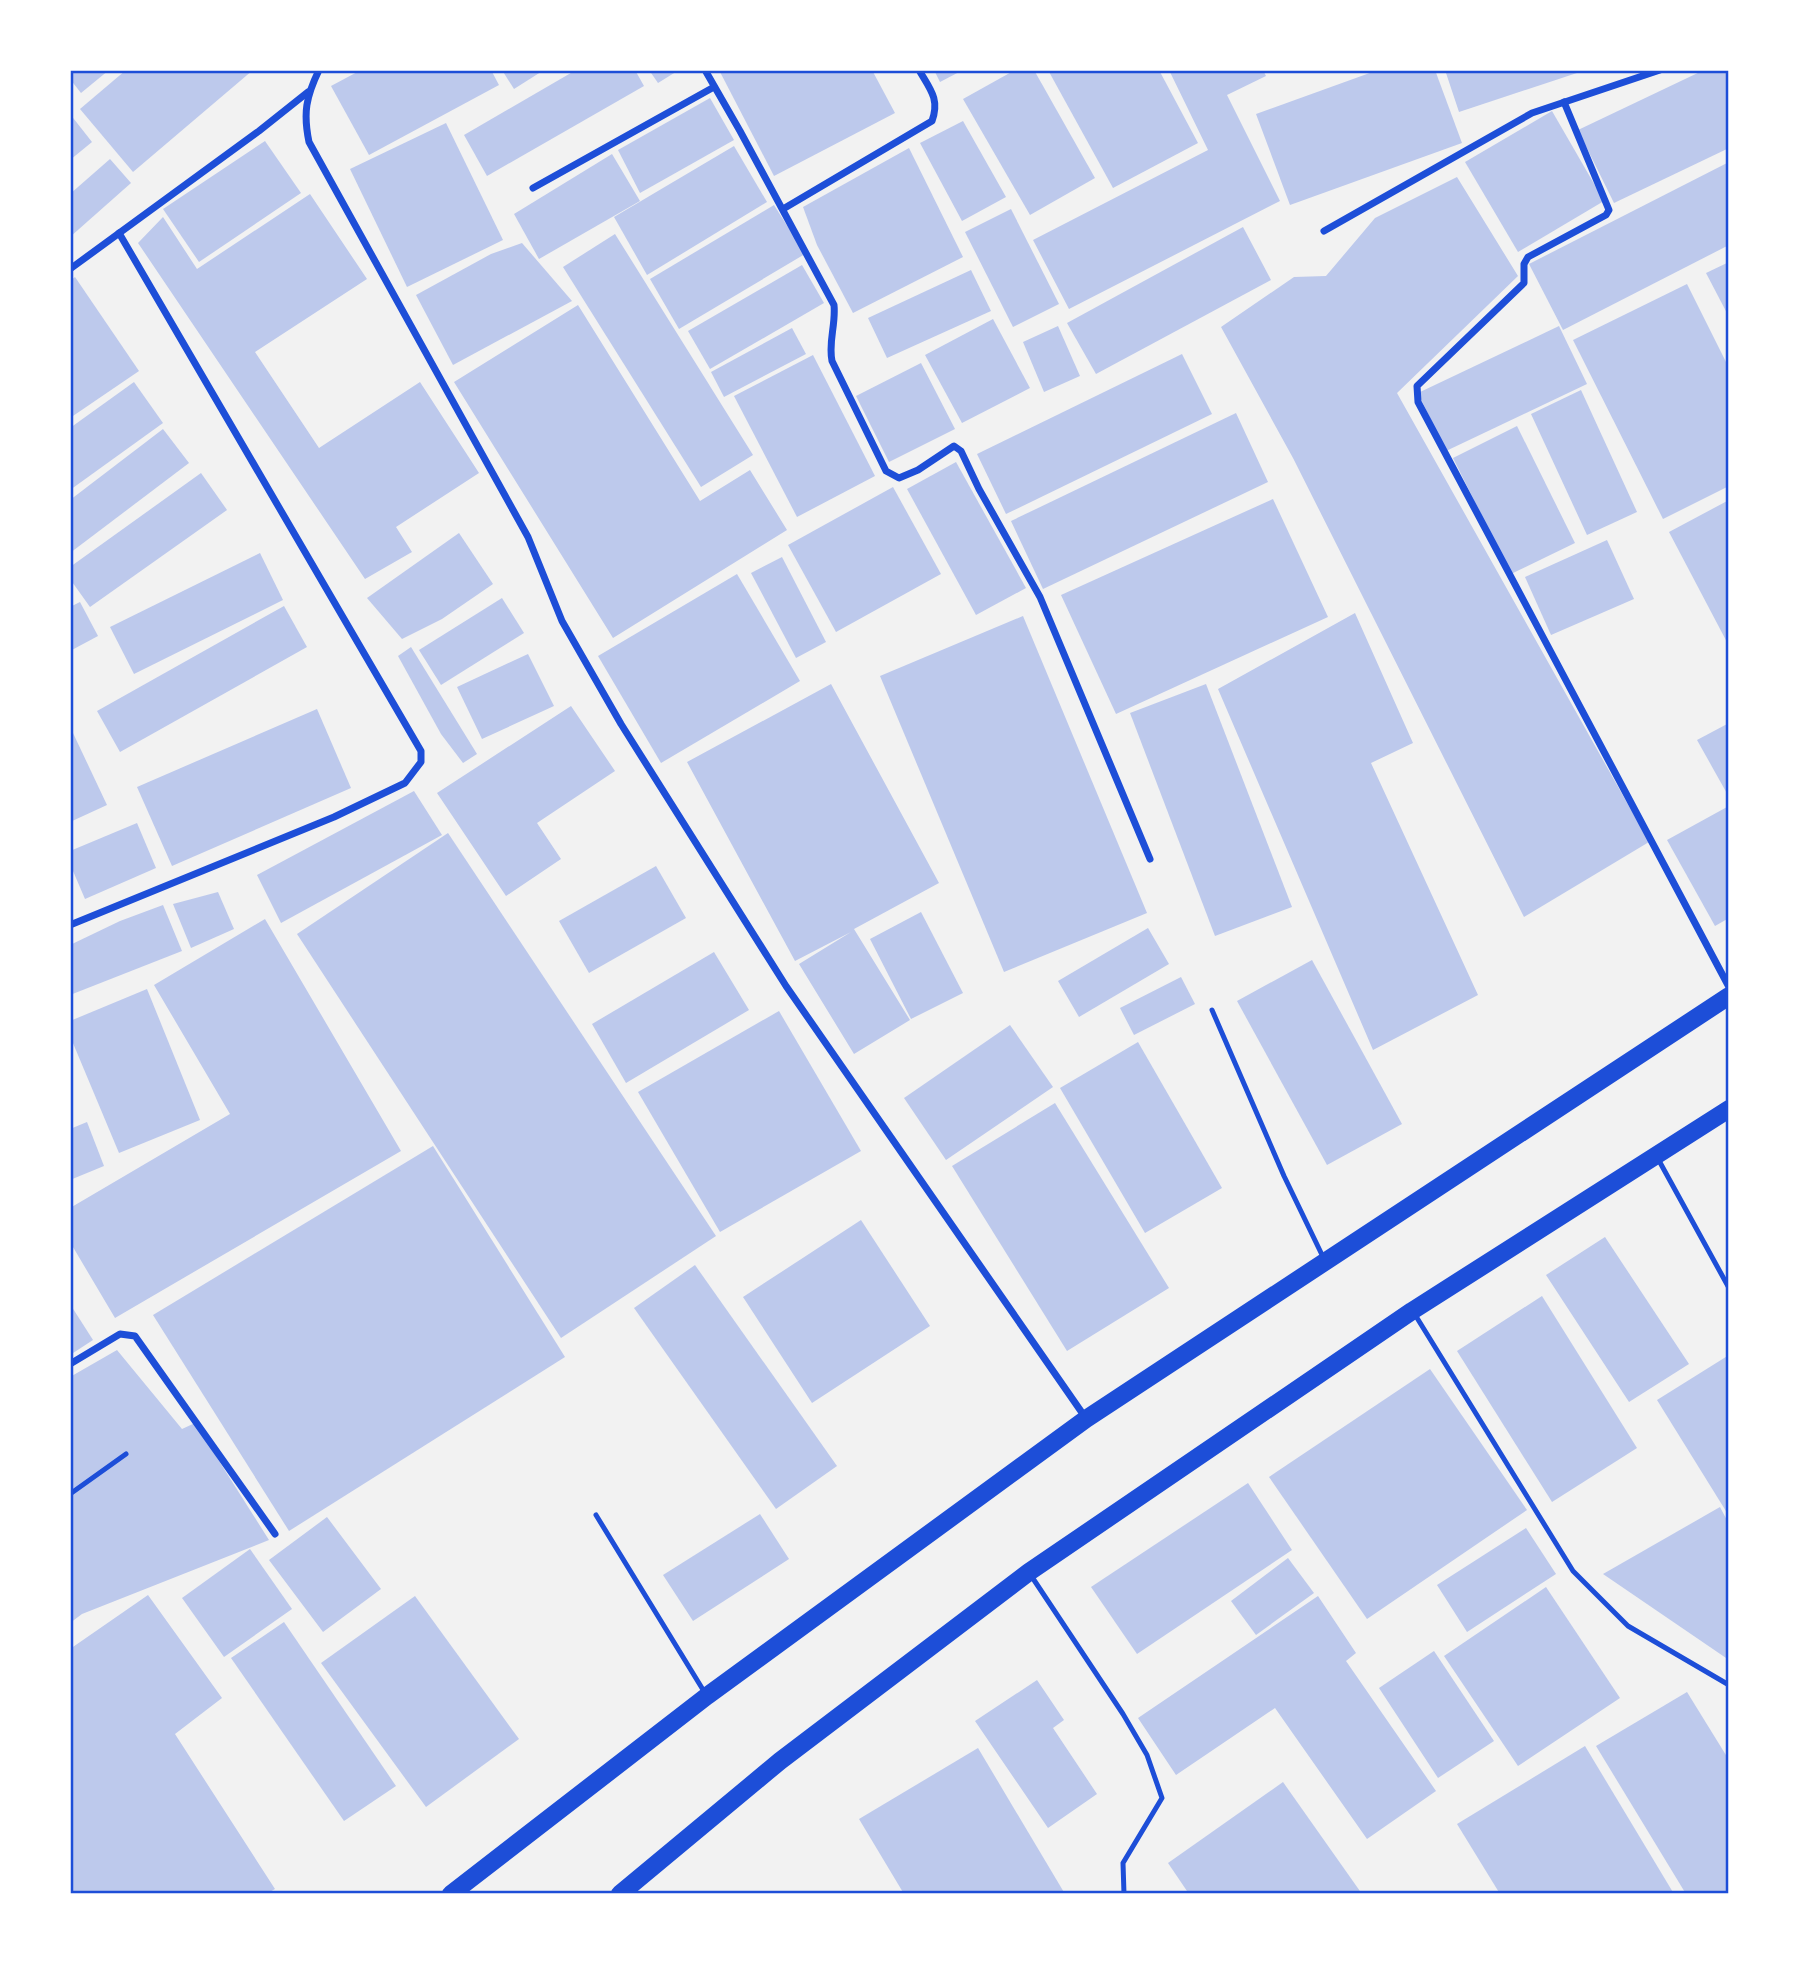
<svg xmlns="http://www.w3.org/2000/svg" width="1799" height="1964" font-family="Roboto,sans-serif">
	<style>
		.building { fill: #bdc9ec }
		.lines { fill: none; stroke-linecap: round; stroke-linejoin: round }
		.service { stroke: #1d4ed8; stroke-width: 5 }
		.minor { stroke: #1d4ed8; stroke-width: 7 }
		.primary { stroke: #1d4ed8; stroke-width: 18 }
		.neatline { fill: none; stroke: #1d4ed8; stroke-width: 2.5 }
	</style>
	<rect width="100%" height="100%" fill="#f2f2f2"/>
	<g class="building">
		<polygon points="70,70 109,70 81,93 70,79"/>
		<polygon points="126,70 253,70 133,172 80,109"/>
		<polygon points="361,70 491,70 499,85 369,155 331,86"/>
		<polygon points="502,70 544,70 514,89"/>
		<polygon points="576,70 635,70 644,86 487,176 464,135"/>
		<polygon points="649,70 679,70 658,83"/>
		<polygon points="719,70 872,70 895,113 774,176"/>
		<polygon points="934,70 963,70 940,82"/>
		<polygon points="1015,70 1034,70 1095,178 1030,215 963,99"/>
		<polygon points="1048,70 1159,70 1198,143 1113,188"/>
		<polygon points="1169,70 1263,70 1266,76 1227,95 1280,201 1069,309 1033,240 1208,150"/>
		<polygon points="1378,70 1435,70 1462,143 1290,205 1256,114"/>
		<polygon points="1445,70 1586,70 1459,112"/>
		<polygon points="1704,70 1729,70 1729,148 1614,203 1578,130"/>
		<polygon points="710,98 734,140 640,193 618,150"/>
		<polygon points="1552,111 1604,201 1518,252 1465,162"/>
		<polygon points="70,114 92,142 70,160"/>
		<polygon points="963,121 1006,197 962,221 920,143"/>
		<polygon points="446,123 503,240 407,287 350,169"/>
		<polygon points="265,141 301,193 199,262 163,209"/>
		<polygon points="734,146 767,202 647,275 614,217"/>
		<polygon points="909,148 963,257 853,313 817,245 803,207"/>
		<polygon points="612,154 640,201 539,259 514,214"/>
		<polygon points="110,159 131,183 70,237 70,194"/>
		<polygon points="1729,162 1729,245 1563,330 1529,264"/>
		<polygon points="1457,177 1518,276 1397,393 1649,842 1524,917 1293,458 1221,327 1294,277 1326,276 1375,218"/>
		<polygon points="310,194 367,279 255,352 319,448 420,382 479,473 396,527 412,552 365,579 138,243 163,217 197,269"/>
		<polygon points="774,205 805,254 679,329 650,279"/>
		<polygon points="1011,209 1059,304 1013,327 965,232"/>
		<polygon points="1243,227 1271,280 1096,374 1067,323"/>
		<polygon points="615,234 753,455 701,487 563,267"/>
		<polygon points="522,243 572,301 453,365 416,295 491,254"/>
		<polygon points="1729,262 1729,317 1706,273"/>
		<polygon points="802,265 824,303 710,369 688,331"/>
		<polygon points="971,270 991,311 887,358 868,318"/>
		<polygon points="75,277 139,371 70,418 70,281"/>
		<polygon points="1687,284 1729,368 1729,486 1663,519 1573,340"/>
		<polygon points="578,305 700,501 750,470 787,530 613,638 454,382"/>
		<polygon points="993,319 1030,388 962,423 925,355"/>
		<polygon points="1058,326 1080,376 1044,392 1023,342"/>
		<polygon points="1559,326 1587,384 1446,451 1418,393"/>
		<polygon points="792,328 806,354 724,397 711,372"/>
		<polygon points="1182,354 1212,414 1006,514 977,454"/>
		<polygon points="813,355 875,476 797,517 734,396"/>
		<polygon points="921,363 955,429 889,462 856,396"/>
		<polygon points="134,382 163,423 70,490 70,428"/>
		<polygon points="1581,390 1637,512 1587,535 1531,414"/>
		<polygon points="1236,413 1268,482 1043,589 1011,521"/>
		<polygon points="1517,426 1575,543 1511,574 1453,458"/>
		<polygon points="163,429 189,463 70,553 70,500"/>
		<polygon points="956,462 1026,588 976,615 907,489"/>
		<polygon points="201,473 227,510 90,607 70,579 70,567"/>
		<polygon points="893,487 941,574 836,632 788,545"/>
		<polygon points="1273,499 1328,617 1116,714 1061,595"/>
		<polygon points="1729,500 1729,646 1669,532"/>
		<polygon points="459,533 493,584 442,619 402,639 367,598"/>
		<polygon points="1607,540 1634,599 1551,635 1525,577"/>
		<polygon points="260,553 283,600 134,674 110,627"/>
		<polygon points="782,557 826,642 796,658 751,573"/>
		<polygon points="737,574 800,681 661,763 598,656"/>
		<polygon points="502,598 524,633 441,685 419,650"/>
		<polygon points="80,602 98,636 70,651 70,607"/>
		<polygon points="284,606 307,647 120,752 97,711"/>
		<polygon points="1355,613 1413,743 1371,763 1478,995 1373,1050 1218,689"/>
		<polygon points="1023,616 1147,913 1004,972 880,676"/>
		<polygon points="411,647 477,754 463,763 441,734 398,656"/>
		<polygon points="528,654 554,706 482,739 457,687"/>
		<polygon points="831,684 939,883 854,929 910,1020 854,1054 799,964 851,932 795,961 687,762"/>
		<polygon points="1206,684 1292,907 1215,936 1130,713"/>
		<polygon points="571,706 615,771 537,823 561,859 506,896 437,793"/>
		<polygon points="317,709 351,788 172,866 137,787"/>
		<polygon points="1729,723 1729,797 1697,740"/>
		<polygon points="73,733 107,805 70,822 70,734"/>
		<polygon points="414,791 442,835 281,923 257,875"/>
		<polygon points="1727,807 1729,811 1729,918 1715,926 1667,840"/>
		<polygon points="137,823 156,868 85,899 70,864 70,851"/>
		<polygon points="448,833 716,1236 561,1338 297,934"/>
		<polygon points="656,866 686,918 589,973 559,921"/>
		<polygon points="218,892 234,929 191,948 173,904"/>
		<polygon points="163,905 182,951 70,995 70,945 120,921"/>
		<polygon points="921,912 963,993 911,1019 870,939"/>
		<polygon points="265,919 401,1151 115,1318 70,1242 70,1208 230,1114 154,985"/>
		<polygon points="1148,928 1169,964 1079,1017 1058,981"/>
		<polygon points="714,952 749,1010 626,1083 592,1024"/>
		<polygon points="1312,960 1402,1124 1327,1165 1237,1001"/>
		<polygon points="1181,977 1195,1004 1134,1035 1120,1008"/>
		<polygon points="147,989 200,1120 119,1153 70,1036 70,1021"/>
		<polygon points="779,1011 861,1151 720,1232 638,1092"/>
		<polygon points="1010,1025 1053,1087 946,1160 904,1098"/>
		<polygon points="1138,1042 1222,1188 1145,1233 1060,1088"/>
		<polygon points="1055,1103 1169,1288 1067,1351 952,1166"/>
		<polygon points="87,1122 104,1166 70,1180 70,1129"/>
		<polygon points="433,1146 565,1357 289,1531 153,1315"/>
		<polygon points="861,1220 930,1326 812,1403 743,1297"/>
		<polygon points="1605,1237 1689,1364 1629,1402 1546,1275"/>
		<polygon points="695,1265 837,1466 776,1509 634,1308"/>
		<polygon points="1542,1296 1637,1448 1552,1502 1457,1351"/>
		<polygon points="70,1304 93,1340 70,1355"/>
		<polygon points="117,1350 182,1429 195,1423 269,1540 82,1614 70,1623 70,1377"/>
		<polygon points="1729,1355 1729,1516 1657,1400"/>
		<polygon points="1430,1369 1527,1510 1367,1619 1269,1477"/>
		<polygon points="1248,1483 1292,1550 1137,1654 1091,1587"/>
		<polygon points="1720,1507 1729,1524 1729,1660 1603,1574"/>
		<polygon points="760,1514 789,1559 693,1621 663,1575"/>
		<polygon points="327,1517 381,1589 323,1632 269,1560"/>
		<polygon points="1526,1528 1556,1574 1467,1632 1437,1585"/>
		<polygon points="250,1549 292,1609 224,1657 182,1598"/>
		<polygon points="1288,1558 1314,1593 1256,1635 1231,1601"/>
		<polygon points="1546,1587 1620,1698 1518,1766 1444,1656"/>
		<polygon points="148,1595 222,1698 175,1734 275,1889 266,1894 70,1894 70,1649"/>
		<polygon points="415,1596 519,1739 426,1807 321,1663"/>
		<polygon points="1318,1596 1356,1653 1346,1661 1436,1791 1367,1839 1275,1708 1176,1775 1138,1718"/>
		<polygon points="284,1622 396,1786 344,1821 231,1658"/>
		<polygon points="1434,1651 1494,1741 1438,1778 1379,1688"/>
		<polygon points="1037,1680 1064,1720 1053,1728 1097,1794 1048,1828 975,1721"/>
		<polygon points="1687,1692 1729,1760 1729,1894 1686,1894 1596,1746"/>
		<polygon points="1585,1746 1674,1894 1500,1894 1457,1824"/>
		<polygon points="978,1748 1065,1894 904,1894 859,1819"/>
		<polygon points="1283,1782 1362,1894 1189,1894 1168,1863"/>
	</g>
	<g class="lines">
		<g class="service">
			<polyline points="1212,1010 1284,1176 1324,1259"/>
			<polyline points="1657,1157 1729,1288"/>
			<polyline points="1414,1313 1573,1571 1628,1626 1729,1685"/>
			<polyline points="70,1494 126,1454"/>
			<polyline points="596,1515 705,1693"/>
			<polyline points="1030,1574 1123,1714 1147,1755 1162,1798 1123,1863 1124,1894"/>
		</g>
		<g class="minor">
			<path d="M 319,70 C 306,97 303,113 309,142 L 528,537 L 562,621 L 621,724 L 786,986 L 1085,1417"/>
			<path d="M 705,70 L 740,131 L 834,305 C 836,325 828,342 832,361 L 886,471 L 899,478 L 918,470 L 954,446 L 961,451 L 979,489 L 1040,597 L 1150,859"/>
			<polyline points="1564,102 1609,210 1606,215 1528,257 1524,264 1524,283 1417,386 1418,402 1729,987"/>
			<polyline points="533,188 714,87"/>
			<path d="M 783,209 L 932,121 C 940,99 930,89 919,70"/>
			<polyline points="1324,231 1532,113 1660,70"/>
			<polyline points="70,269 259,131 308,92"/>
			<polyline points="70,925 334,817 405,783 421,762 421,751 119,233"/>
			<polyline points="70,1364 120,1334 135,1336 275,1534"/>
		</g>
		<g class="primary">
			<polyline points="451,1894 707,1696 1086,1419 1729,996"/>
			<polyline points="620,1894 780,1761 1029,1572 1412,1311 1729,1109"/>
		</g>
	</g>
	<rect width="1799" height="1964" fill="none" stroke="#ffffff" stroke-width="144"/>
	<rect x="72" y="72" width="1655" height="1820" class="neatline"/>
</svg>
